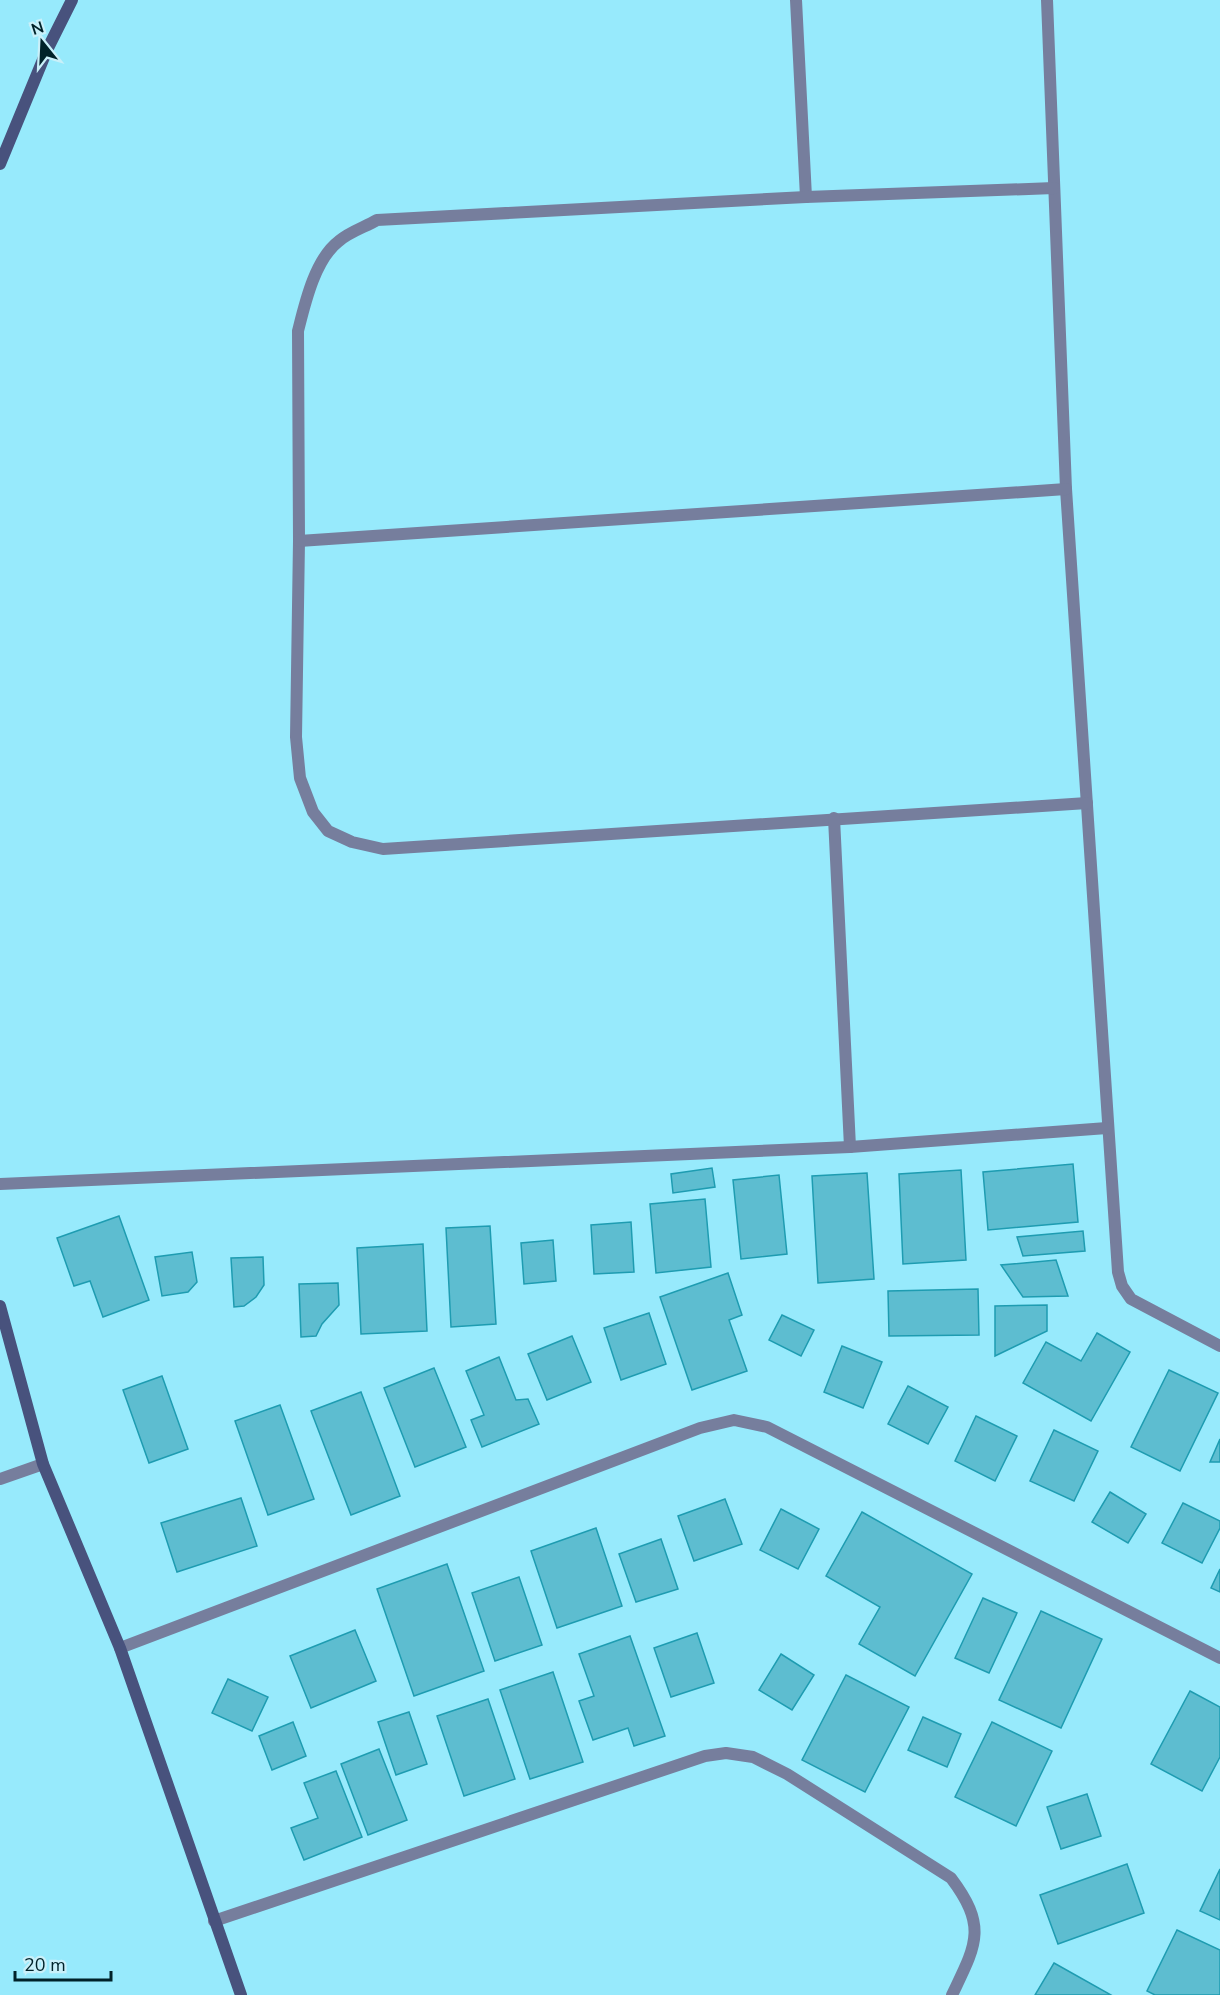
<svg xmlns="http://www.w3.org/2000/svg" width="1220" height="1995" font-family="'Nunito Sans',sans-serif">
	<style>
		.building { fill: #5dbdd0; stroke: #1e9cb1; stroke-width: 1.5 }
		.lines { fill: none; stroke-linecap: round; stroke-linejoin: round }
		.street { stroke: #767e9d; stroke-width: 12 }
		.secondary { stroke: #48527d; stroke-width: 12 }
	</style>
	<rect width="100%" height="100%" fill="#97eafc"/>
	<g class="building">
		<polygon points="1073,1164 1078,1222 988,1230 983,1172"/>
		<polygon points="712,1168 715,1187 673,1193 671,1174"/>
		<polygon points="961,1170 966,1260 903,1264 899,1174"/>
		<polygon points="867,1173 874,1279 818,1283 812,1176"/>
		<polygon points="779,1175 787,1254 741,1259 733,1180"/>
		<polygon points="705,1199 711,1267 656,1273 650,1204"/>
		<polygon points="119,1216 149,1300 103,1317 90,1281 74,1286 57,1238"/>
		<polygon points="631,1222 634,1272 594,1274 591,1225"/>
		<polygon points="490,1226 496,1324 451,1327 446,1228"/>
		<polygon points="1083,1231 1085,1251 1023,1256 1017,1237"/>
		<polygon points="553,1240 556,1281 524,1284 521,1243"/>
		<polygon points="423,1244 427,1331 361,1334 357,1248"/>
		<polygon points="192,1252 197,1282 188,1292 162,1296 155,1257"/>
		<polygon points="263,1257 264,1285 256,1297 244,1306 234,1307 231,1258"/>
		<polygon points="1056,1260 1068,1296 1023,1297 1001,1265"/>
		<polygon points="728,1273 742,1315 729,1320 747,1371 692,1390 660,1297"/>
		<polygon points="338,1283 339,1305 322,1324 316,1336 301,1337 299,1284"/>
		<polygon points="978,1289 979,1335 889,1336 888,1291"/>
		<polygon points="1047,1305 1047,1331 995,1356 995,1306"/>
		<polygon points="649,1313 666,1364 621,1380 604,1328"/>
		<polygon points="782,1315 814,1330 801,1356 769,1340"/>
		<polygon points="1097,1333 1130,1352 1091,1421 1023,1383 1046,1342 1081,1361"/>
		<polygon points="572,1336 591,1382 547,1400 528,1354"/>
		<polygon points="842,1346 882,1362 863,1408 824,1392"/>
		<polygon points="499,1357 516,1400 528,1399 539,1424 482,1447 471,1420 484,1415 466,1371"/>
		<polygon points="434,1368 466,1447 415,1467 384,1388"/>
		<polygon points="1169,1370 1218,1393 1180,1471 1131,1447"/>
		<polygon points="162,1376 188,1449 149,1463 123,1390"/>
		<polygon points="908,1386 948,1407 928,1444 888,1424"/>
		<polygon points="361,1392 400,1496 351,1515 311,1411"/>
		<polygon points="280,1405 314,1499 268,1515 235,1421"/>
		<polygon points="976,1416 1017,1436 995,1481 955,1461"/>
		<polygon points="1054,1430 1098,1451 1074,1501 1030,1481"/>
		<polygon points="1220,1439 1220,1462 1210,1462"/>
		<polygon points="1110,1492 1146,1514 1128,1543 1092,1522"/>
		<polygon points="241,1498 257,1546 177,1572 161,1523"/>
		<polygon points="725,1499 742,1544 694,1561 678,1516"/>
		<polygon points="1183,1503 1220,1521 1220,1528 1202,1563 1162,1543"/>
		<polygon points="781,1509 819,1529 798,1569 760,1550"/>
		<polygon points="862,1512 972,1574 915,1676 859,1644 880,1607 826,1576"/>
		<polygon points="596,1528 622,1606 557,1628 531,1551"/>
		<polygon points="661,1539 678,1589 636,1602 619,1554"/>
		<polygon points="447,1564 484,1671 414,1696 377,1589"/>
		<polygon points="1220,1569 1220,1592 1211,1588"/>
		<polygon points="519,1577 542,1645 495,1661 472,1593"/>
		<polygon points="983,1598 1017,1613 989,1673 955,1658"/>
		<polygon points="1041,1611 1102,1639 1061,1728 999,1700"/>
		<polygon points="355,1630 376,1681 311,1708 290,1656"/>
		<polygon points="697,1633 714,1683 671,1697 654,1648"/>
		<polygon points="630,1636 665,1736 634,1746 628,1728 593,1740 579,1701 594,1696 579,1654"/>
		<polygon points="781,1654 814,1675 792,1710 759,1690"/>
		<polygon points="553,1672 583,1762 530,1779 500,1690"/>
		<polygon points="846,1675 909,1707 865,1792 802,1760"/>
		<polygon points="228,1679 268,1697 252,1731 212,1713"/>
		<polygon points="1190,1691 1220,1707 1220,1757 1202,1791 1151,1764"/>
		<polygon points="488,1699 515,1779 464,1796 437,1716"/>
		<polygon points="409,1712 427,1764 396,1775 378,1722"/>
		<polygon points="923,1717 961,1734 947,1767 908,1750"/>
		<polygon points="293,1722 306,1756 272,1770 259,1736"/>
		<polygon points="992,1722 1052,1751 1016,1826 955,1797"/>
		<polygon points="379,1749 407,1820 368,1835 341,1764"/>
		<polygon points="336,1771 362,1837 304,1860 291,1828 318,1818 304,1783"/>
		<polygon points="1087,1794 1101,1836 1061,1849 1047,1807"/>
		<polygon points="1127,1864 1144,1913 1058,1944 1040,1895"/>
		<polygon points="1220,1869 1220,1920 1200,1911"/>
		<polygon points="1177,1930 1220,1950 1220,1995 1155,1995 1147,1991"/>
		<polygon points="1054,1963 1111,1995 1035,1995"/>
	</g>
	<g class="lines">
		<g class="street">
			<polyline points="796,0 806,197"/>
			<polyline points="1047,0 1066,489 1118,1272 1122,1286 1131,1299 1220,1346"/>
			<path d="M 1054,188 L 806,197 L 377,220 C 365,227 349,232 339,241 C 315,259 305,303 298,331 L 299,541 L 296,737 L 300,778 L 313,812 L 328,831 L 352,842 L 383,849 L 1087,803"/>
			<polyline points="299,541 1066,489"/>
			<polyline points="834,818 850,1147"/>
			<polyline points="0,1184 850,1147 1107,1128"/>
			<polyline points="0,1479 43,1464"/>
			<polyline points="120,1648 700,1428 734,1420 767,1427 1220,1658"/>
			<path d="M 214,1921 L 705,1756 L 726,1753 L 753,1757 L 787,1774 L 951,1878 C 988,1927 976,1945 952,1995"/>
		</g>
		<g class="secondary">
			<polyline points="0,164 47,50 72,0"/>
			<polyline points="0,1306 43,1464 120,1648 241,1995"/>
		</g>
	</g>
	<g transform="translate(42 42) rotate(342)" stroke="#c9f0f9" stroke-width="4.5" paint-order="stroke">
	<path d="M0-4.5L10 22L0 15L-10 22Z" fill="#002229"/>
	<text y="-9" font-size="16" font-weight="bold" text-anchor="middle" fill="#002229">N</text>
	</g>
	<path d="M15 1971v9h96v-9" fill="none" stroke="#002229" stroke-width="3"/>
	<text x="24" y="1971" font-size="18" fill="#002229" stroke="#c9f0f9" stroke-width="4.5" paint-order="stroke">20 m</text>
</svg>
